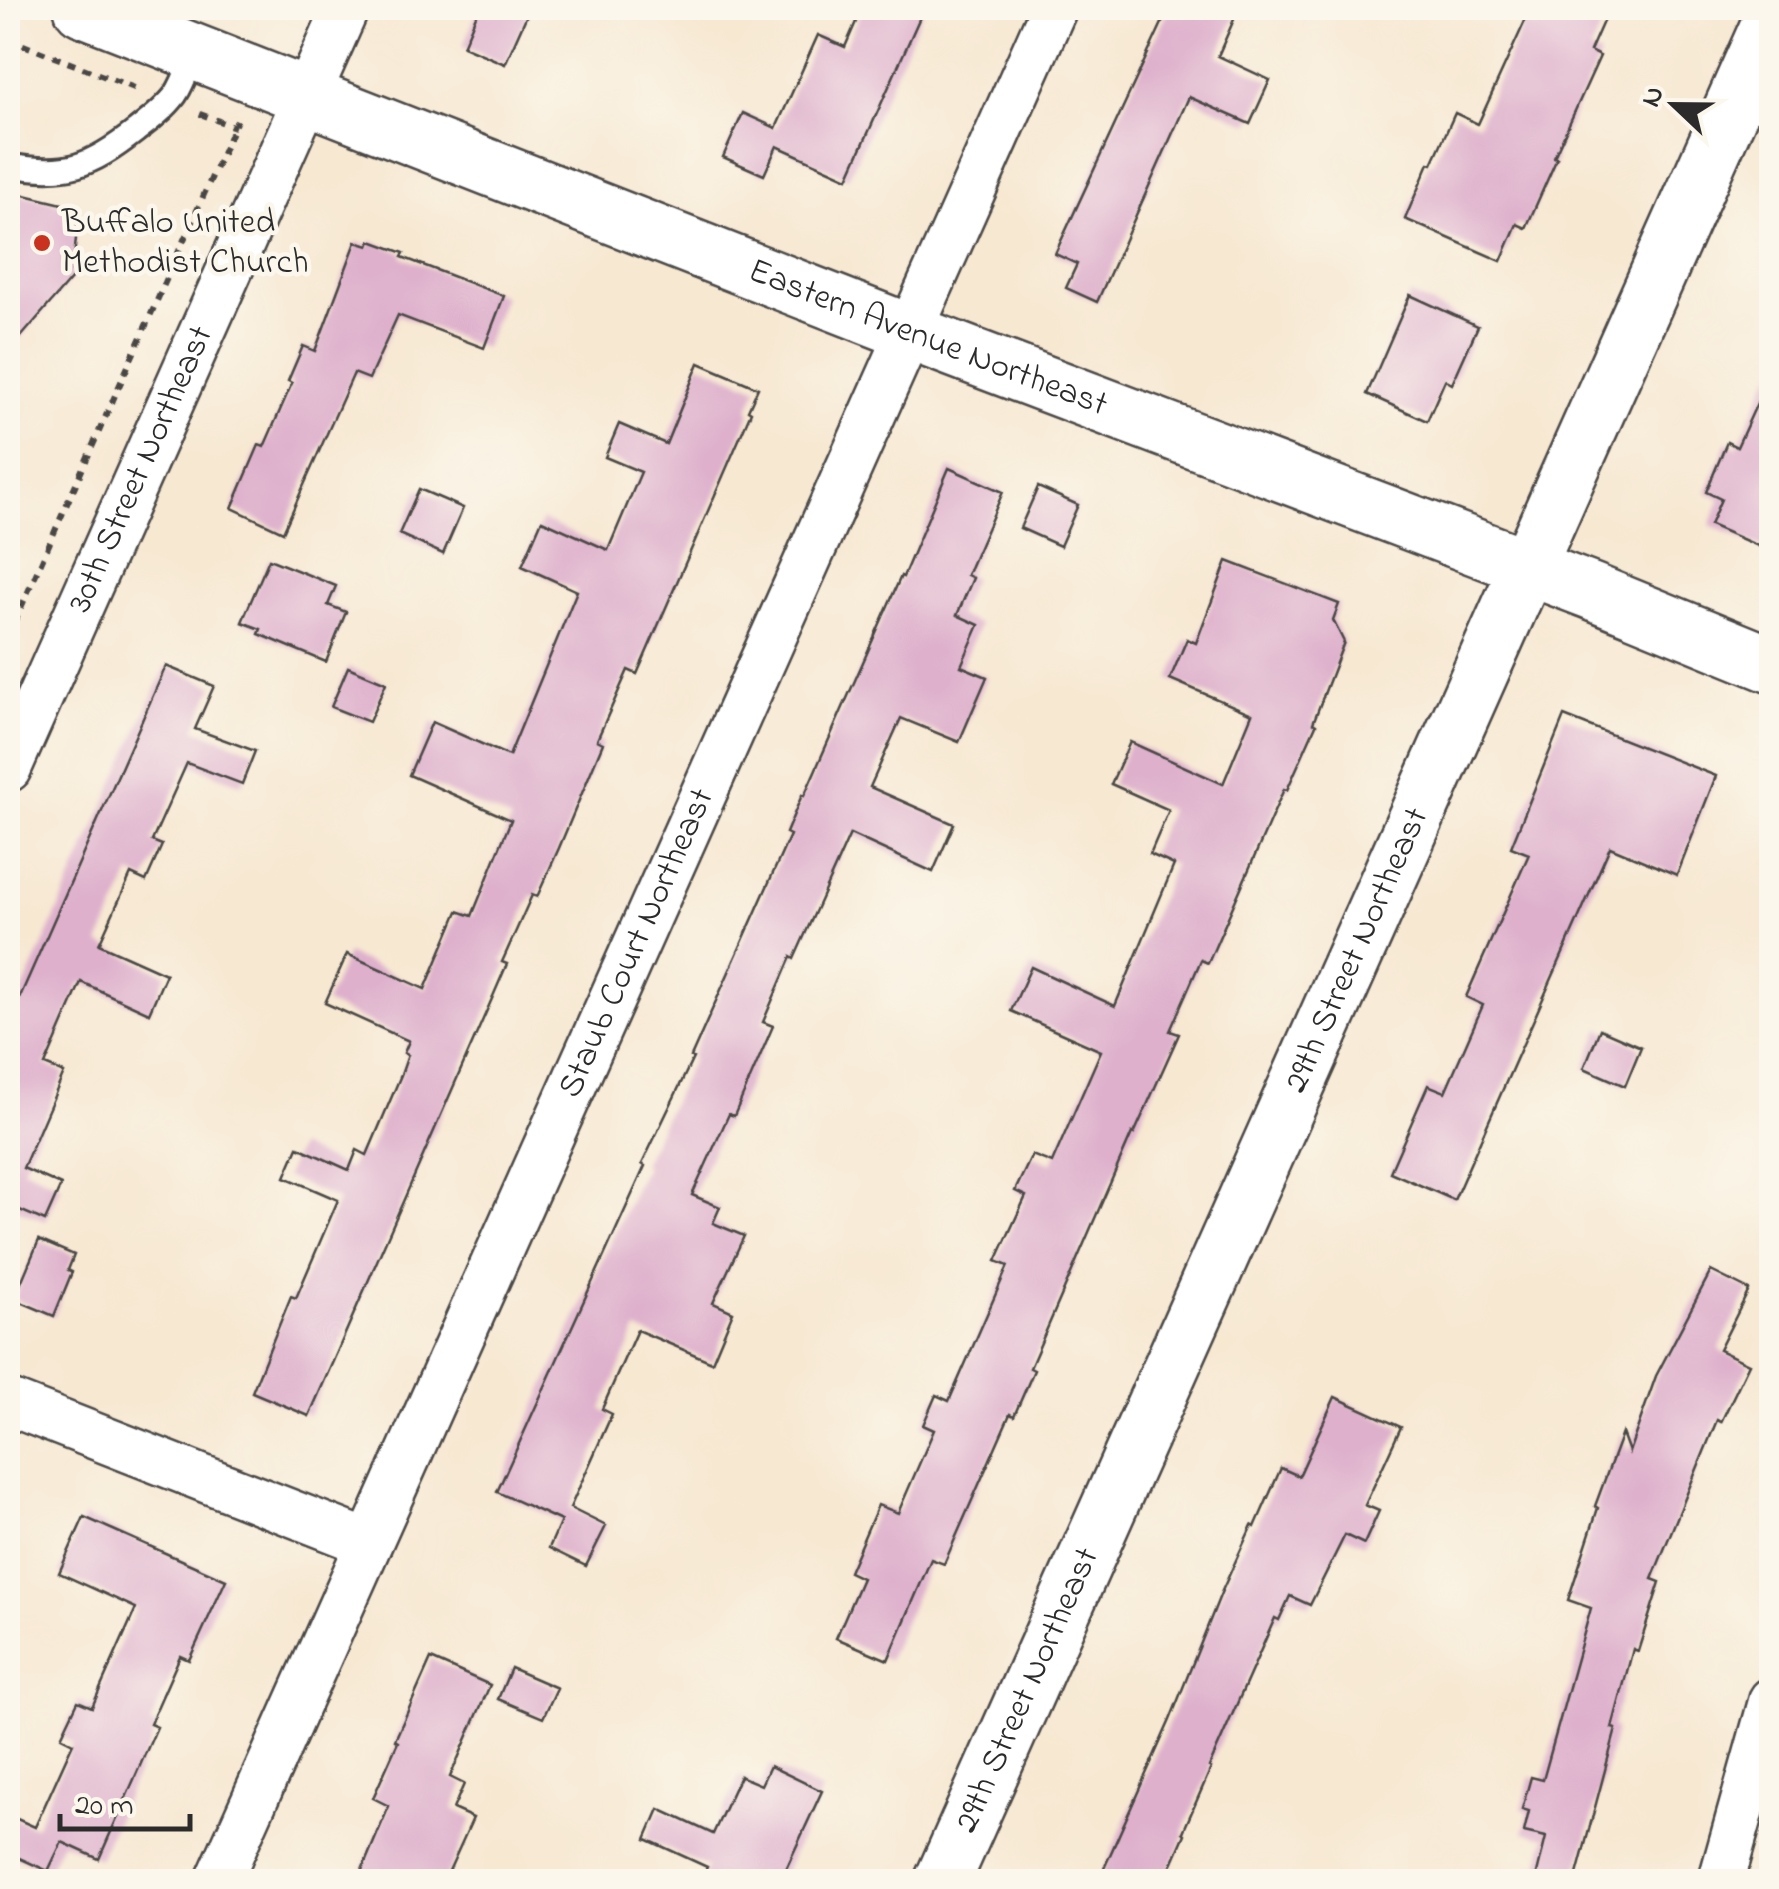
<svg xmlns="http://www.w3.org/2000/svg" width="1779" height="1889" font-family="'Indie Flower',sans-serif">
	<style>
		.building { fill: #deb0cc }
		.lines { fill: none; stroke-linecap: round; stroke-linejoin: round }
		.service-casing { stroke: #4a4744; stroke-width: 28 }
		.minor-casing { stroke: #4a4744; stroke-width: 50 }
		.tertiary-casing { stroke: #4a4744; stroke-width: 60 }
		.secondary-casing { stroke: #4a4744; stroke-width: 60 }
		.path { stroke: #4a4744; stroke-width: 6; stroke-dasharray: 8 8; stroke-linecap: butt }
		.service { stroke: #fff; stroke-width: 22 }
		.minor { stroke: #fff; stroke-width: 45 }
		.tertiary { stroke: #fff; stroke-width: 55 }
		.secondary { stroke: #fff; stroke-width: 55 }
		.poi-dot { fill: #c8321e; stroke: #fbf7ec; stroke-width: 4 }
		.labels { text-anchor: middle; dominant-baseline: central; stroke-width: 9; stroke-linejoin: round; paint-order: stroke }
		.poi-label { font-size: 35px; fill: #2b2b2b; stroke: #fbf7ec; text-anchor: start }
		.street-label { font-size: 35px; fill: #2b2b2b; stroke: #fbf7ec }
	</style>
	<rect width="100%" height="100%" fill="#fbf7ec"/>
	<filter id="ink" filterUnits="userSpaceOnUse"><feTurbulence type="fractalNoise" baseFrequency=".01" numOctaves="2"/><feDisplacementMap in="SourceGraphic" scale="20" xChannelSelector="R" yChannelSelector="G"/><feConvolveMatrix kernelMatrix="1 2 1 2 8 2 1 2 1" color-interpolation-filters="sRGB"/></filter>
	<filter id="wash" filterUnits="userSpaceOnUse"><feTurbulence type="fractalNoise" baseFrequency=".0048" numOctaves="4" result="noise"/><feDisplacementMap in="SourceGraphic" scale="40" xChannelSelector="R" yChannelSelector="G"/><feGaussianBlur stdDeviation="2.25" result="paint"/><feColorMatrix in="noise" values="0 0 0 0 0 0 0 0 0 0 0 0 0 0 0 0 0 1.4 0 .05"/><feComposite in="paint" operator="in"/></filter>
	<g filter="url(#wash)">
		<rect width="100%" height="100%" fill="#f7e8d2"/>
		<g id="blocks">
			<g class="building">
				<polygon points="479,8 530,8 505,64 463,46"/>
				<polygon points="862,8 924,8 848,178 777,146 764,175 723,157 743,113 776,128 818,35 845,47"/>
				<polygon points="1169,8 1239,8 1218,56 1270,80 1250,124 1189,97 1097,302 1066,288 1077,264 1055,254"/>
				<polygon points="1531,8 1609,8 1590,51 1600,56 1554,157 1557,158 1526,228 1517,224 1501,261 1405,219 1429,163 1432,164 1455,113 1478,124"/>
				<polygon points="8,191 79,208 72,278 8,352"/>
				<polygon points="371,241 404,253 402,257 504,296 484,348 398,315 369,379 354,373 283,532 232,508 259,445 264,447 292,383 288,381 303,346 315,351 356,242 369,246"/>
				<polygon points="1410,295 1478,326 1452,384 1445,380 1427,421 1367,394"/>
				<polygon points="699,363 758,388 748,410 751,412 637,674 628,670 597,740 603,743 559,848 537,897 532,895 502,962 507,964 491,1001 309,1416 252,1392 291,1296 296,1298 338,1200 285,1177 298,1147 349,1170 357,1150 367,1155 401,1075 408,1055 404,1053 409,1041 325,1003 347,954 425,989 458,911 472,916 511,820 409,775 432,722 509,756 577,591 522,566 542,520 608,550 641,472 605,457 619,424 666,444"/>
				<polygon points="1772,370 1772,552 1710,525 1721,499 1706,492 1727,442 1737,447"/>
				<polygon points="949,468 1003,492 967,575 973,578 957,615 979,625 961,666 987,677 959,742 901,718 870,787 954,824 933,872 850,834 794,959 791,957 763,1022 773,1026 734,1116 729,1114 692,1195 720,1207 713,1223 744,1236 713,1303 733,1312 712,1362 637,1330 602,1409 612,1414 570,1508 606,1526 586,1566 549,1548 561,1521 497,1492 645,1166 642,1164 693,1058 691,1057 790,835 786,833 802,795 804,796 901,576 903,577"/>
				<polygon points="1038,487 1078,505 1060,546 1020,528"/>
				<polygon points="419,489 463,508 443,554 399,534"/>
				<polygon points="269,559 336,586 328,605 346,612 326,662 259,634 261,629 242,622"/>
				<polygon points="1227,561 1339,604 1333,620 1344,642 1313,723 1316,725 1287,790 1284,789 1208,963 1201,960 1170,1031 1179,1034 1134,1134 1132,1133 1030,1368 1034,1370 1014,1416 1010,1414 944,1564 931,1559 888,1660 836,1638 862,1578 849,1572 878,1505 898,1513 934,1430 923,1425 936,1395 949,1401 1008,1266 996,1261 1026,1196 1015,1191 1032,1155 1052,1163 1101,1051 1011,1011 1031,967 1115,1006 1174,865 1150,854 1169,810 1111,784 1130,742 1223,784 1252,714 1170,679 1187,639 1196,643"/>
				<polygon points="166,666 214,686 195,729 255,751 242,784 187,763 152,841 162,845 146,881 131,874 99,944 166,974 149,1013 81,982 45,1065 64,1073 23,1168 61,1185 45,1221 8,1205 8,1024"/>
				<polygon points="348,667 386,683 369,722 331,707"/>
				<polygon points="1564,716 1716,776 1677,875 1610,847 1454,1200 1390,1172 1428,1085 1445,1092 1483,1005 1466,997 1529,854 1511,847"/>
				<polygon points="1600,1029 1641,1047 1625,1086 1584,1068"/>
				<polygon points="39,1240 74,1255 68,1270 72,1272 54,1316 14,1299"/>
				<polygon points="1711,1271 1749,1290 1719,1350 1749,1364 1721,1422 1717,1420 1652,1579 1660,1582 1638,1651 1633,1649 1612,1728 1616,1729 1575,1882 1535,1882 1546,1837 1524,1832 1529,1811 1522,1809 1531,1777 1543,1780 1591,1608 1568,1600 1598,1508 1595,1506 1622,1433 1629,1452 1656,1376"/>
				<polygon points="1335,1397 1401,1427 1365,1505 1379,1511 1364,1544 1345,1535 1310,1605 1290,1596 1279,1620 1275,1618 1209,1767 1211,1768 1183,1832 1185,1834 1164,1882 1098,1882 1170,1720 1221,1593 1252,1525 1255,1527 1281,1468 1299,1476"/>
				<polygon points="84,1517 226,1580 189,1660 180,1656 150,1724 157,1727 99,1859 62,1842 48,1871 8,1853 8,1815 35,1827 73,1743 61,1737 78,1701 92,1707 136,1608 59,1573"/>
				<polygon points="431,1659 490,1685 450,1777 464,1784 453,1809 473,1818 444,1882 357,1882 389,1806 373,1798 398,1742 395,1740"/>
				<polygon points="511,1668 557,1688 543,1718 498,1699"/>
				<polygon points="770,1766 822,1791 780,1882 701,1882 707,1867 646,1839 659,1809 713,1834 740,1776 761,1785"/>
			</g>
		</g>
	</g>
	<g filter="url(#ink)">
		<use href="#blocks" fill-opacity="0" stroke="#4a4744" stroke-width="2.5"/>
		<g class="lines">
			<defs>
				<path id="service" d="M 8,165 C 66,176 90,167 136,131 C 149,121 166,108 176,94 C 184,82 189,65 195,52"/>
				<g id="minor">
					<path id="s1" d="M 8,769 L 346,8"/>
					<polyline points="8,1402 368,1543"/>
					<path id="s2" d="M 218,1882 L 1054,8"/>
					<polyline points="1721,1882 1772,1700"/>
				</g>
				<g id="tertiary">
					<path id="s3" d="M 82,8 L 909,332 L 1591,591 L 1772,665"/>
				</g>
				<g id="secondary">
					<path id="s4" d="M 942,1882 L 1772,18"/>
				</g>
			</defs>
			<use href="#service" class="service-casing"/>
			<use href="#minor" class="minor-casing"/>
			<use href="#tertiary" class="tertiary-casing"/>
			<use href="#secondary" class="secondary-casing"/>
			<g class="path">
				<polyline points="8,39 137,89"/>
				<polyline points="200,114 235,127"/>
				<polyline points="8,637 237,120"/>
			</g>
			<use href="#service" class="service"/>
			<use href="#minor" class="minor"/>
			<use href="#tertiary" class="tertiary"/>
			<use href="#secondary" class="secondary"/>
		</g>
	</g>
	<circle class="poi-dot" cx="42" cy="243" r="10"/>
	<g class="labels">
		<g class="poi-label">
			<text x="62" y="223">Buffalo United<tspan x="62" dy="40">Methodist Church</tspan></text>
		</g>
		<g class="street-label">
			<text stroke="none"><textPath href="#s3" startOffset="908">Eastern Avenue Northeast</textPath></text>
			<text stroke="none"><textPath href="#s1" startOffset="328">30th Street Northeast</textPath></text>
			<text stroke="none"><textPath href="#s2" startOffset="1028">Staub Court Northeast</textPath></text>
			<text stroke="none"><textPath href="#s4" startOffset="1020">29th Street Northeast</textPath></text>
			<text stroke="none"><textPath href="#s4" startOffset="210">29th Street Northeast</textPath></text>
		</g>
	</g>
	<rect width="1779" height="1889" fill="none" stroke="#fbf7ec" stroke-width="40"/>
	<g transform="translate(1674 105) rotate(292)" stroke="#fbf7ec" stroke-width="8" paint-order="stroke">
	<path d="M0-8L18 38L0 25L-18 38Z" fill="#2b2b2b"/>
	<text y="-15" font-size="28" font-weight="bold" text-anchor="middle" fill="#2b2b2b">N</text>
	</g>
	<path d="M60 1814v15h130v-15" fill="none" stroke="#2b2b2b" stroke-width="5"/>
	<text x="75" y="1814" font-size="30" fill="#2b2b2b" stroke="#fbf7ec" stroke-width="8" paint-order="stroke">20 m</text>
</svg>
